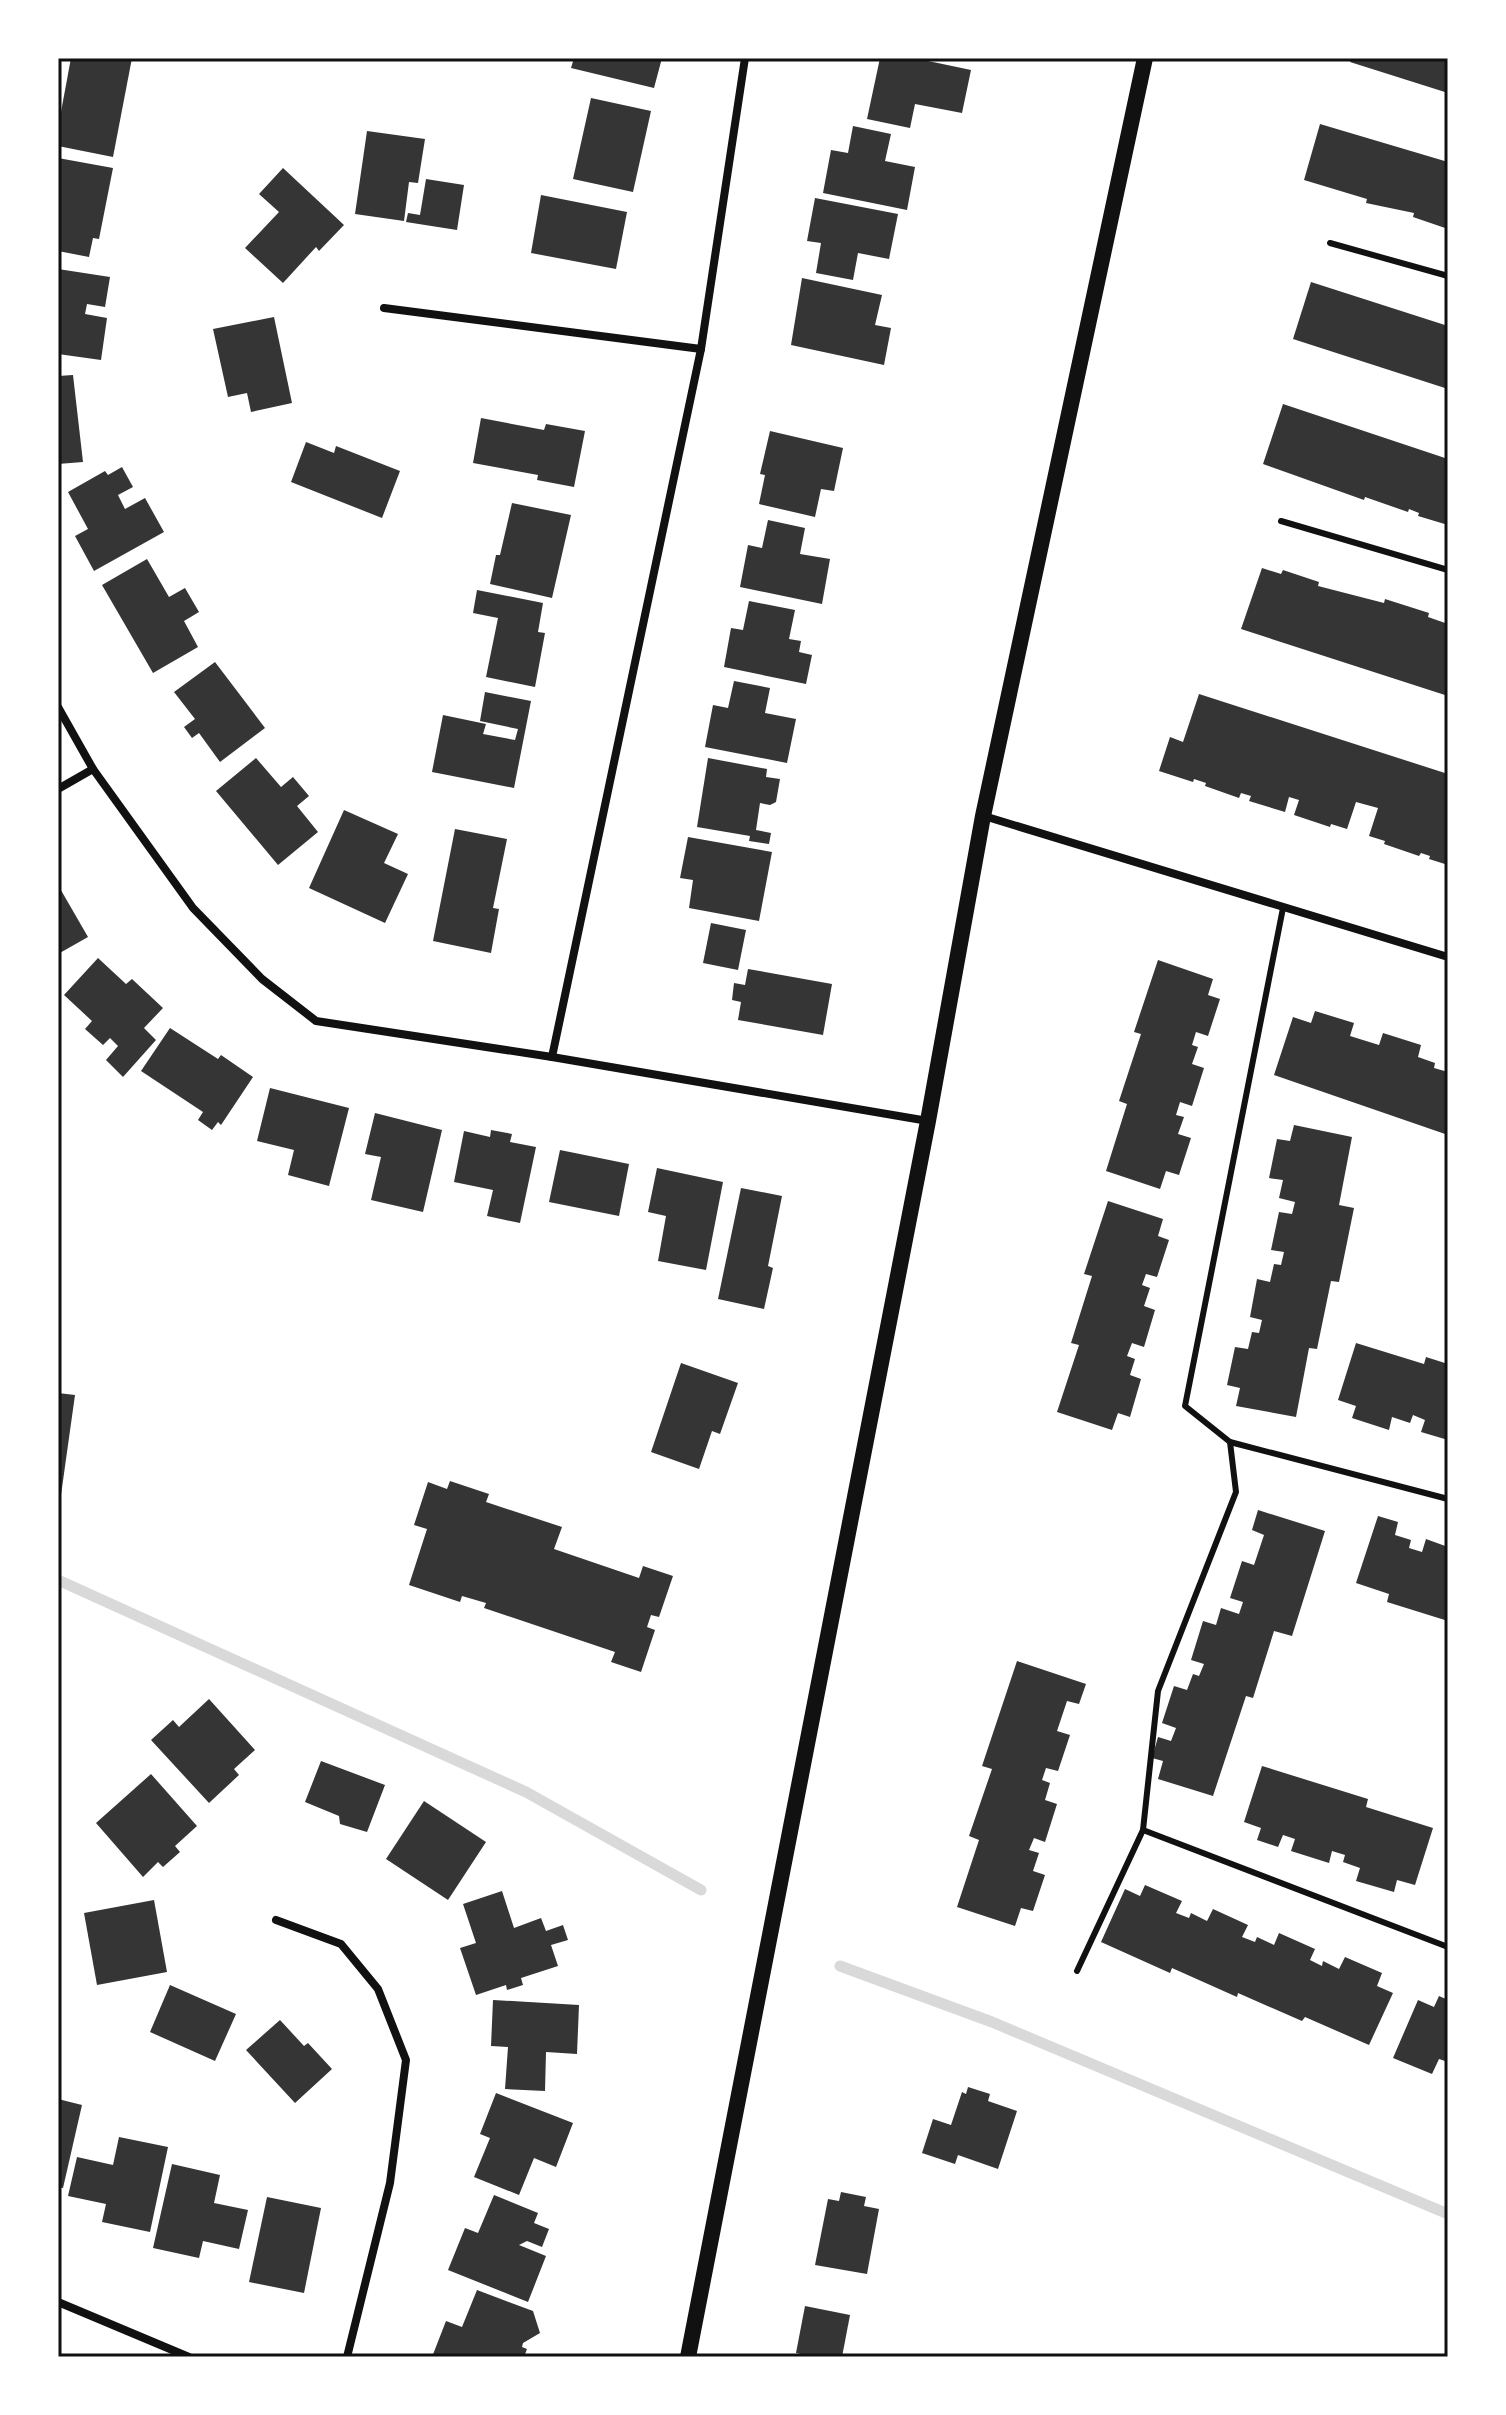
<svg xmlns="http://www.w3.org/2000/svg" width="1506" height="2415" font-family="Cabin,sans-serif">
	<style>
		.lines { fill: none; stroke-linecap: round; stroke-linejoin: round }
		.stream { stroke: #d9d9d9; stroke-width: 11 }
		.building { fill: #353535 }
		.service { stroke: #111; stroke-width: 6 }
		.minor { stroke: #111; stroke-width: 8 }
		.secondary { stroke: #111; stroke-width: 16 }
		.neatline { fill: none; stroke: #111; stroke-width: 3 }
	</style>
	<rect width="100%" height="100%" fill="#fff"/>
	<g class="lines">
		<g class="stream">
			<polyline points="58,1580 526,1792 701,1890"/>
			<polyline points="840,1966 992,2022 1448,2214"/>
		</g>
	</g>
	<g class="building">
		<polygon points="71,58 132,58 113,157 58,146 58,128"/>
		<polygon points="574,58 662,58 654,88 571,68"/>
		<polygon points="880,58 914,58 971,70 962,113 915,104 910,128 867,119"/>
		<polygon points="1352,58 1448,58 1448,93 1350,62"/>
		<polygon points="591,98 651,111 633,192 573,179"/>
		<polygon points="1320,124 1448,162 1448,229 1413,217 1414,213 1366,203 1367,199 1304,180"/>
		<polygon points="853,126 891,134 885,161 915,167 907,210 823,193 831,150 848,153"/>
		<polygon points="367,131 425,139 418,183 409,182 404,221 355,214"/>
		<polygon points="58,158 113,168 99,239 93,238 89,257 58,251"/>
		<polygon points="283,168 344,225 319,251 316,247 283,283 245,248 279,212 259,194"/>
		<polygon points="426,179 464,185 457,230 406,222 408,213 420,215"/>
		<polygon points="541,195 627,212 616,269 531,253"/>
		<polygon points="815,198 898,214 889,259 858,253 853,280 816,273 821,243 807,241"/>
		<polygon points="58,269 110,277 105,307 87,304 85,314 107,318 101,360 58,354"/>
		<polygon points="802,278 882,295 875,325 891,328 884,365 791,345"/>
		<polygon points="1311,282 1448,326 1448,389 1293,339"/>
		<polygon points="274,317 292,403 251,412 247,393 228,397 213,329"/>
		<polygon points="73,375 83,462 58,464 58,376"/>
		<polygon points="1283,404 1448,459 1448,525 1418,516 1419,513 1409,509 1408,512 1365,497 1364,500 1263,464"/>
		<polygon points="481,418 544,430 546,424 585,431 574,487 537,480 538,475 473,463"/>
		<polygon points="770,431 843,448 834,491 821,489 815,517 759,504 765,475 760,474"/>
		<polygon points="306,442 334,453 336,446 400,471 382,518 291,482"/>
		<polygon points="122,467 133,487 118,495 125,509 145,498 164,532 94,571 75,536 88,529 68,492 105,471 108,475"/>
		<polygon points="512,503 571,515 552,598 490,584 496,555 500,555"/>
		<polygon points="768,520 805,528 800,554 830,559 822,604 740,587 748,545 762,548"/>
		<polygon points="147,559 169,597 185,588 199,612 184,621 198,647 153,673 102,585"/>
		<polygon points="1262,568 1281,574 1283,570 1319,582 1318,586 1384,603 1385,599 1429,613 1428,617 1448,624 1448,696 1241,629"/>
		<polygon points="477,590 543,603 538,632 545,633 535,687 486,677 498,618 473,613"/>
		<polygon points="749,601 795,610 789,639 801,641 799,652 812,655 806,684 724,667 731,628 743,630"/>
		<polygon points="215,662 265,728 220,762 199,733 192,738 184,727 195,719 174,692"/>
		<polygon points="734,681 770,688 765,713 796,719 787,763 705,747 713,705 728,708"/>
		<polygon points="485,692 531,701 514,788 432,772 443,715 486,724 483,734 515,740 518,729 480,721"/>
		<polygon points="1199,694 1448,774 1448,865 1429,859 1430,856 1421,853 1419,856 1384,844 1385,841 1369,836 1378,808 1356,802 1347,829 1331,824 1330,827 1294,815 1299,800 1289,797 1285,812 1249,801 1251,796 1241,793 1239,798 1205,786 1206,783 1194,779 1193,782 1159,771 1170,737 1183,742"/>
		<polygon points="256,758 281,787 293,777 309,796 297,806 318,832 278,865 216,791"/>
		<polygon points="708,758 767,769 766,777 780,779 776,802 770,805 760,803 756,830 771,833 769,844 749,841 750,836 697,827"/>
		<polygon points="344,810 398,834 384,863 408,874 385,923 309,888"/>
		<polygon points="455,829 507,839 493,908 499,909 491,953 433,941"/>
		<polygon points="688,837 772,852 759,921 689,908 693,880 680,878"/>
		<polygon points="58,885 88,937 58,954"/>
		<polygon points="711,923 746,930 738,970 703,963"/>
		<polygon points="98,958 126,984 132,979 163,1008 144,1028 156,1040 123,1077 106,1060 118,1046 110,1038 103,1045 85,1029 92,1021 64,995"/>
		<polygon points="1158,960 1213,979 1208,995 1220,999 1208,1036 1196,1032 1192,1045 1198,1047 1192,1064 1204,1068 1192,1106 1180,1102 1176,1115 1184,1117 1178,1134 1191,1138 1179,1175 1166,1171 1160,1189 1106,1171 1127,1104 1119,1101 1141,1034 1134,1032"/>
		<polygon points="748,969 832,984 823,1035 738,1020 741,1002 732,1000 734,983 745,985"/>
		<polygon points="1315,1011 1354,1023 1350,1036 1379,1045 1383,1033 1421,1045 1418,1057 1435,1063 1434,1068 1448,1072 1448,1135 1274,1075 1293,1017 1311,1023"/>
		<polygon points="170,1028 218,1059 221,1055 253,1077 221,1125 218,1122 212,1130 198,1120 203,1112 141,1071"/>
		<polygon points="270,1088 349,1108 329,1186 288,1175 294,1150 257,1141"/>
		<polygon points="375,1113 442,1130 423,1212 371,1200 381,1157 365,1154"/>
		<polygon points="1294,1125 1352,1137 1339,1205 1354,1208 1339,1282 1331,1281 1317,1349 1309,1348 1296,1417 1236,1406 1240,1388 1227,1385 1235,1347 1248,1349 1252,1332 1259,1333 1262,1320 1250,1317 1257,1279 1270,1282 1274,1264 1281,1265 1284,1252 1271,1250 1279,1212 1292,1214 1295,1202 1279,1198 1283,1180 1269,1178 1277,1139 1290,1141"/>
		<polygon points="491,1130 512,1134 510,1142 536,1147 520,1223 487,1216 493,1190 454,1182 464,1131 490,1137"/>
		<polygon points="560,1150 629,1164 619,1216 549,1202"/>
		<polygon points="657,1168 723,1182 706,1270 658,1261 666,1216 648,1212"/>
		<polygon points="741,1188 782,1196 768,1266 773,1268 764,1309 718,1299"/>
		<polygon points="1108,1201 1163,1219 1158,1236 1169,1240 1157,1277 1146,1274 1142,1285 1150,1288 1144,1306 1155,1310 1144,1347 1132,1343 1127,1356 1135,1359 1130,1375 1141,1379 1130,1417 1118,1413 1112,1430 1057,1412 1079,1345 1071,1343 1092,1276 1084,1274"/>
		<polygon points="1356,1343 1424,1364 1426,1357 1448,1364 1448,1440 1421,1432 1425,1420 1413,1415 1410,1423 1392,1417 1389,1430 1352,1418 1356,1406 1338,1400"/>
		<polygon points="681,1363 738,1383 720,1434 712,1431 699,1469 651,1452"/>
		<polygon points="58,1393 75,1395 60,1502 58,1502"/>
		<polygon points="450,1481 489,1494 486,1502 562,1527 554,1549 639,1578 643,1566 673,1576 659,1617 651,1615 647,1627 655,1630 641,1672 611,1662 615,1652 484,1608 486,1603 462,1596 460,1602 409,1585 427,1529 414,1525 428,1482 447,1489"/>
		<polygon points="1258,1510 1325,1531 1292,1636 1274,1631 1253,1698 1246,1696 1213,1796 1158,1779 1163,1761 1152,1758 1158,1737 1171,1741 1176,1728 1162,1723 1174,1686 1187,1690 1193,1674 1199,1676 1204,1664 1191,1660 1203,1621 1216,1625 1221,1608 1239,1614 1243,1602 1230,1598 1242,1561 1254,1565 1264,1535 1252,1530"/>
		<polygon points="1378,1516 1398,1522 1395,1535 1411,1540 1409,1548 1422,1552 1426,1539 1448,1547 1448,1621 1387,1602 1389,1594 1356,1583"/>
		<polygon points="1017,1661 1086,1684 1079,1704 1067,1701 1057,1731 1070,1735 1058,1771 1046,1768 1042,1780 1050,1783 1045,1800 1057,1804 1045,1842 1034,1838 1029,1850 1039,1853 1033,1871 1045,1875 1033,1911 1021,1908 1015,1926 957,1907 979,1840 969,1836 992,1769 982,1766"/>
		<polygon points="209,1699 255,1750 234,1769 239,1775 209,1803 151,1740 173,1720 179,1727"/>
		<polygon points="321,1761 385,1785 367,1832 340,1824 339,1816 305,1802"/>
		<polygon points="1262,1766 1368,1799 1366,1807 1433,1828 1415,1885 1397,1880 1394,1892 1356,1881 1360,1868 1343,1862 1345,1855 1332,1851 1329,1863 1291,1851 1295,1839 1283,1835 1278,1847 1257,1840 1261,1828 1244,1822"/>
		<polygon points="151,1774 197,1826 175,1846 180,1852 163,1867 158,1862 143,1877 96,1823"/>
		<polygon points="424,1801 486,1842 448,1900 386,1859"/>
		<polygon points="1145,1885 1182,1901 1176,1913 1189,1918 1191,1913 1207,1921 1213,1909 1248,1925 1242,1937 1255,1942 1257,1937 1274,1945 1279,1933 1315,1949 1310,1960 1322,1966 1323,1961 1339,1969 1345,1957 1382,1973 1377,1986 1393,1993 1369,2045 1305,2017 1302,2021 1238,1993 1237,1997 1172,1968 1170,1973 1101,1942 1125,1889 1140,1896"/>
		<polygon points="502,1891 514,1928 541,1918 546,1931 563,1925 568,1940 551,1945 558,1966 521,1978 523,1985 507,1990 506,1985 476,1995 460,1948 476,1943 463,1904"/>
		<polygon points="154,1900 167,1972 97,1985 84,1913"/>
		<polygon points="170,1985 236,2014 215,2061 150,2032"/>
		<polygon points="1439,1996 1448,2000 1448,2062 1439,2059 1432,2074 1393,2058 1418,2000 1434,2007"/>
		<polygon points="493,2000 579,2005 577,2054 546,2052 545,2091 505,2089 508,2047 491,2046"/>
		<polygon points="280,2020 304,2046 308,2043 332,2069 295,2103 246,2050"/>
		<polygon points="968,2087 990,2094 988,2101 1017,2111 998,2169 958,2155 955,2164 922,2153 933,2119 951,2125 962,2092 966,2094"/>
		<polygon points="496,2093 573,2123 556,2167 534,2158 519,2195 474,2177 490,2138 480,2134"/>
		<polygon points="58,2099 82,2105 63,2188 58,2187"/>
		<polygon points="119,2137 168,2147 150,2232 102,2222 106,2204 68,2196 77,2157 113,2165"/>
		<polygon points="172,2164 220,2175 214,2203 248,2210 239,2249 203,2241 199,2258 153,2248"/>
		<polygon points="841,2192 866,2197 864,2206 879,2209 867,2274 815,2265 828,2199 839,2201"/>
		<polygon points="494,2195 538,2213 534,2223 549,2229 542,2247 527,2241 519,2245 546,2256 528,2302 448,2270 465,2228 478,2233"/>
		<polygon points="267,2197 321,2208 304,2293 249,2282"/>
		<polygon points="477,2290 533,2311 540,2333 523,2343 522,2347 527,2349 524,2357 432,2357 446,2321 462,2327"/>
		<polygon points="805,2306 850,2315 842,2357 814,2357 796,2353"/>
	</g>
	<g class="lines">
		<g class="service">
			<polyline points="1330,243 1448,276"/>
			<polyline points="1281,521 1448,570"/>
			<polyline points="1230,1442 1448,1499"/>
			<polyline points="1143,1830 1448,1947"/>
			<polyline points="1077,1971 1143,1830 1158,1691 1236,1492 1230,1442 1185,1406 1283,908"/>
		</g>
		<g class="minor">
			<polyline points="384,308 701,349"/>
			<polyline points="58,707 93,769 193,908 262,979 316,1021 552,1057 928,1121"/>
			<polyline points="58,789 93,769"/>
			<polyline points="984,816 1448,957"/>
			<polyline points="552,1057 701,349 745,58"/>
			<polyline points="276,1920 341,1944 378,1989 406,2060 390,2183 347,2357"/>
			<polyline points="58,2302 189,2357"/>
		</g>
		<polyline class="secondary" points="688,2357 928,1121 983,816 1145,58"/>
	</g>
	<rect width="1506" height="2415" fill="none" stroke="#ffffff" stroke-width="120"/>
	<rect x="60" y="60" width="1386" height="2295" class="neatline"/>
</svg>
